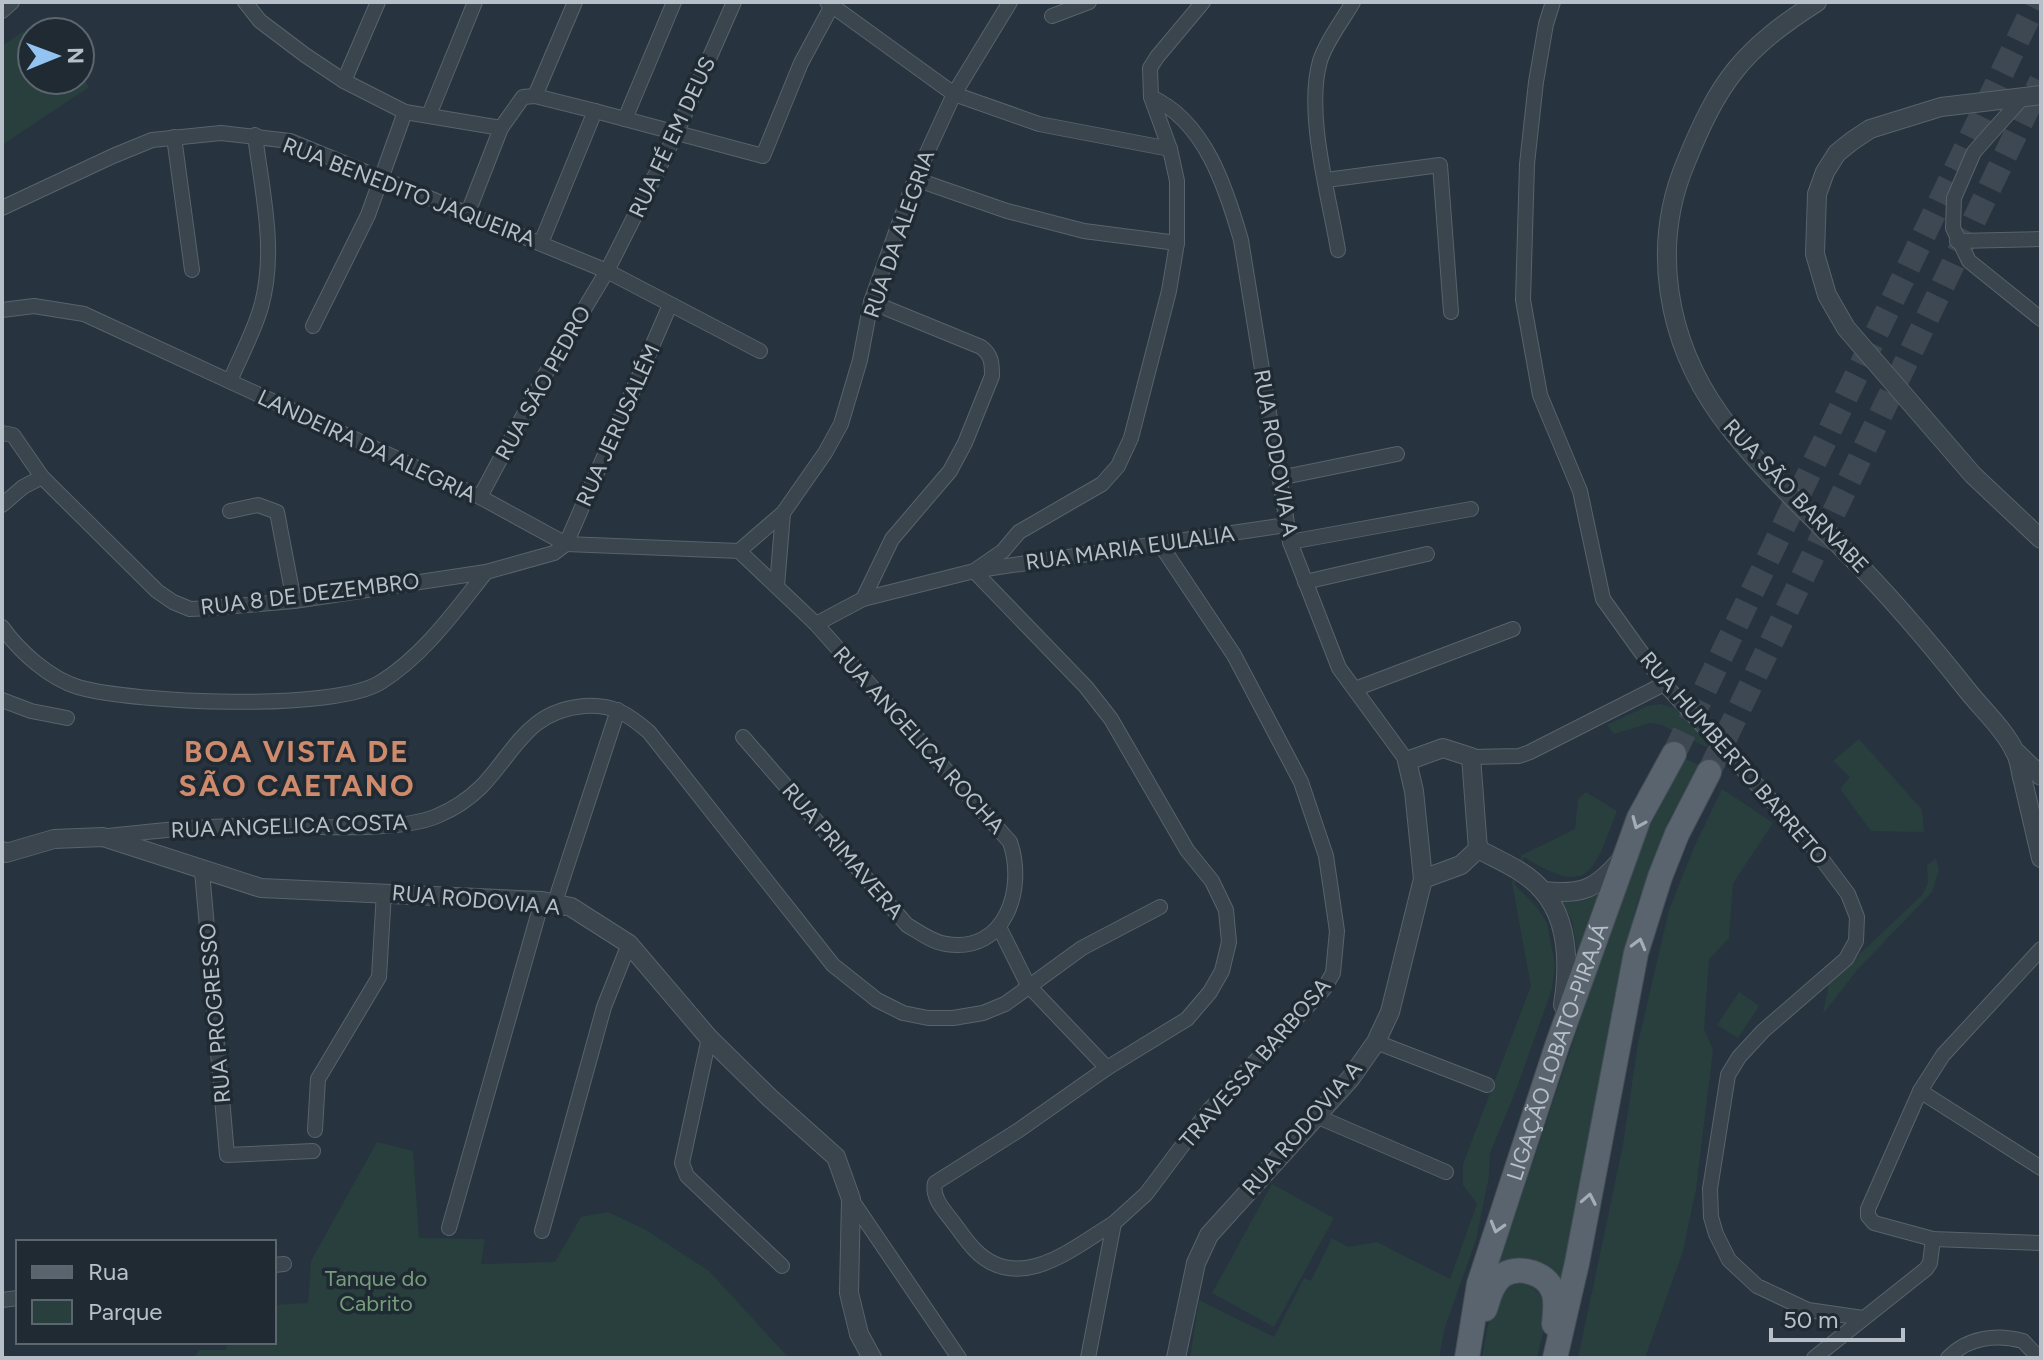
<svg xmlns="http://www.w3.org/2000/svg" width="2043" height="1360" font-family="Figtree,sans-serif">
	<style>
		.green { fill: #293f3e }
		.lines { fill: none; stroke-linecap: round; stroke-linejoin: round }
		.primary-tunnel { stroke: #3d4853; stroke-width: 24; stroke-dasharray: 24 12; stroke-linecap: butt }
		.minor-casing { stroke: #58636c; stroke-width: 16 }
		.tertiary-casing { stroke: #58636c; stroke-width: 20 }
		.primary-casing { stroke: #444e57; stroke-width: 26 }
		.minor { stroke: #3a454e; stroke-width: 14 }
		.tertiary { stroke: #3a454e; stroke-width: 18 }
		.primary { stroke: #59646e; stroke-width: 24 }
		.oneway { stroke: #a4aeb7 }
		.labels { text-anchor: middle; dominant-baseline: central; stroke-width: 7; stroke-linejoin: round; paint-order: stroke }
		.street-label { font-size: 22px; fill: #b7c0c9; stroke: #1f2a33 }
		.park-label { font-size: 22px; fill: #779d7b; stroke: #1f2a33 }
		.district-label { font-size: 30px; font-weight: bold; letter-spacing: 2px; fill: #ce8a6c; stroke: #1f2a33 }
	</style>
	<rect width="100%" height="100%" fill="#27333e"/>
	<g class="green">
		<polygon points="43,18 52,32 32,32 32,80 80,80 80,74 89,87 2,145 2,46"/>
		<polygon points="1661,704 1674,708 1709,743 1706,747 1662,725 1650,723 1614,734 1607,725 1647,706"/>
		<polygon points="1859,739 1922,810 1924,832 1871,831 1840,789 1850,777 1833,761"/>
		<path d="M 1683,758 L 1701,766 L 1669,820 L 1637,904 L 1615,994 L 1562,1281 C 1546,1259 1524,1253 1499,1264 L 1633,862 Z"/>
		<polygon points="1722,789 1773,823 1733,883 1729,938 1709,959 1704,1029 1713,1050 1696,1189 1683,1251 1645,1358 1578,1358 1623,1145 1638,1043 1669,910 1695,845"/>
		<path d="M 1586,792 L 1617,811 C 1593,871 1591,899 1524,857 L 1514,884 L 1536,906 L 1547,923 L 1555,964 L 1552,989 L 1516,1090 L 1490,1153 L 1489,1176 L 1476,1240 L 1445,1327 L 1439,1358 L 1190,1358 L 1199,1300 L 1274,1337 L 1304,1278 L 1311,1281 L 1332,1238 L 1348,1247 L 1377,1242 L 1450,1279 L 1477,1204 L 1463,1185 L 1463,1164 L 1531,986 L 1512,883 L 1522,855 L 1575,829 L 1578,799 Z"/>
		<polygon points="1936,858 1939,870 1932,892 1857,970 1823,1014 1829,983 1922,895 1928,883 1927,866"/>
		<polygon points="1599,893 1578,956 1572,921 1562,902 1586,900"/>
		<polygon points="1739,992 1759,1006 1738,1038 1717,1025"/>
		<polygon points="377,1142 413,1151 419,1238 485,1239 481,1264 555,1262 581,1217 608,1212 646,1230 709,1271 789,1358 194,1358 199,1350 226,1350 228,1342 274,1342 274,1305 308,1303 311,1261"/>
		<polygon points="1272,1184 1334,1218 1274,1327 1212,1293"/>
		<path d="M 1526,1283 C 1557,1300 1543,1329 1537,1358 L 1482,1358 C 1486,1340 1490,1296 1507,1287 C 1512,1284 1519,1284 1526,1283 Z"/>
	</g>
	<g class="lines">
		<g class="primary-tunnel">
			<polyline points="1674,754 2036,2"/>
			<polyline points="1709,772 2041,81"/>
		</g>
		<defs>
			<g id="minor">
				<polyline points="245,2 260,21 305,55 344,81 405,112 501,128"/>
				<polyline points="827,2 954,94 1039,124 1170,149"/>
				<polyline points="1553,2 1546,24 1536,82 1527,164 1523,300 1540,395 1580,491 1603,599 1664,684 1806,838 1848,894 1857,917 1856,941 1846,959 1763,1031 1739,1057 1728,1075 1710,1189 1711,1217 1716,1234 1729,1260 1757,1286 1808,1310 1863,1318"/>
				<polyline points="2,11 12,2"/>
				<polyline points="1052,16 1089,2"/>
				<polyline points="344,81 378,2"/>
				<polyline points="535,96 575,2"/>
				<polyline points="2024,96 1974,152 1954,198 1953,228 1969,261 2041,319"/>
				<path d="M 1151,97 C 1205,121 1226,188 1241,240 L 1290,542 L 1339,668 L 1407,761"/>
				<polyline points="429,115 475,2"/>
				<polyline points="625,119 674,2"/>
				<polyline points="174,137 192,270"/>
				<polyline points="915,179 1007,211 1084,231 1177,243"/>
				<polyline points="1326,180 1440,165 1451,312"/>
				<polyline points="2,208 113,156 152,140 221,133 290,141 607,271 760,351"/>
				<polyline points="467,215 501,128 523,97 535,96 595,111 763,156 801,63 834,2"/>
				<polyline points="1957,241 2041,239"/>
				<polyline points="541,243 595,111"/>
				<path d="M 1338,250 C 1329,196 1305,113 1320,61 C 1326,41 1343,20 1353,2"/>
				<polyline points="2,310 34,306 84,314 480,497 566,544 739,551"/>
				<polyline points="313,326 368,215 405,112"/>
				<path d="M 230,381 C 240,357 254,332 261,307 C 277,251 262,192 255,135"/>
				<path d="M 2,433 L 13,435 L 42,477 L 157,591 L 173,602 L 190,609 L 211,608 L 294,601 L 486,572 C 455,611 424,655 381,682 C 334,712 133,703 78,687 C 49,678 20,652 2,627"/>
				<polyline points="1279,478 1397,454"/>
				<polyline points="480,497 546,373 607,271 676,134 734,2"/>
				<polyline points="2,505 23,487 42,477"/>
				<polyline points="230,511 258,505 277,512 294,601"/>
				<polyline points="1290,542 1471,509"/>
				<path d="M 739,551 L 816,624 L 1010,842 C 1026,888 1006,954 946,944 C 932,942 919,932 907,925 L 743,737"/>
				<polyline points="739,551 783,513 825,453 841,424 860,360 871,302 915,179 954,94 1010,2"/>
				<polyline points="979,570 1286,525"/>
				<path d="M 974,571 L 1086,687 L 1111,719 L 1187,850 L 1212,881 L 1226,910 L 1229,942 L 1222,971 L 1210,992 L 1187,1019 L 1107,1068 L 1019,1130 L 935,1183 C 931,1199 947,1213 956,1226 C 962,1234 968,1243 975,1250 C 1019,1295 1073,1248 1114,1223"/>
				<polyline points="486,572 554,553 566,544 670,305"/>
				<polyline points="1305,582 1427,554"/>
				<polyline points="777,586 783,513"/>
				<path d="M 863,599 L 892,539 L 950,471 L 965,443 L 992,376 C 992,364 992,355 981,347 L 871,302"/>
				<polyline points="816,624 863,599 974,571 1003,551 1019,532 1102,484 1118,466 1131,438 1169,291 1177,243 1177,181 1170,149 1151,97 1150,68 1157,57 1203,2"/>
				<polyline points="1355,689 1513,629"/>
				<polyline points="2,700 31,711 67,718"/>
				<polyline points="1471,757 1519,756 1530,752 1664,684"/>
				<path d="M 108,836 C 155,831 201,826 248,826 C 297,825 395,834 437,816 C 454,809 469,799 482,786 C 516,750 528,711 584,706 C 613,704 628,714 649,732 L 833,965 L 877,1000 L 903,1013 L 928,1018 L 953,1018 L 983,1013 L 1005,1004 L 1082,948 L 1160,907"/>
				<polyline points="202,871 227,1155 313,1151"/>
				<polyline points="555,902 618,710"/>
				<polyline points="999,927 1028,985 1107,1068"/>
				<polyline points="2041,949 1943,1055 1920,1091 1868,1209 1868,1216 1874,1223 1933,1239 2041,1243"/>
				<polyline points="709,1038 682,1163 687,1176 782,1266"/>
				<polyline points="1376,1042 1487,1085"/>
				<polyline points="1920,1091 2041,1168"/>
				<polyline points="1316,1116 1446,1172"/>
				<polyline points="315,1130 318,1079 379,977 384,892"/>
				<polyline points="851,1199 959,1358"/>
				<polyline points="449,1228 542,901"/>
				<polyline points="542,1231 604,1007 629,944"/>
				<polyline points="274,1265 284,1264"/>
				<polyline points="2,1300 18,1298"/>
				<polyline points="1088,1358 1114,1223 1146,1194 1209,1110 1324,989 1333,973 1337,931 1326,856 1301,782 1234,655 1160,544"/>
				<polyline points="1814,1358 1926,1269 1930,1263 1933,1239"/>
				<path d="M 1948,1358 C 1968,1337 1996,1334 2023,1341 L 2039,1358"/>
			</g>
			<g id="tertiary">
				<path d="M 1817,2 C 1742,50 1719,81 1686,162 C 1650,247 1667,341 1720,415 C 1756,465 1804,508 1847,553 C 1890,596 1929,642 1967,690 C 1982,709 2005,730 2015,752 C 2020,760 2020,772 2023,781 C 2029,807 2035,832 2041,858"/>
				<polyline points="2041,95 1941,107 1870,129 1852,141 1837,153 1825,172 1817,194 1815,254 1827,295 1846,328 1973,475 2041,539"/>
				<polyline points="2017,753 2041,776"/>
				<path d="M 1478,849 C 1500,861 1526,871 1542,890 C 1570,921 1569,967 1563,1005"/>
				<polyline points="2,851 6,853 54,839 103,837 261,888 542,901 571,907 629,944 709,1038 770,1098 836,1157 851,1199 849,1293 859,1334 872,1358"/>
				<path d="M 1543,891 C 1581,895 1595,890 1620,861"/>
				<polyline points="1176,1358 1196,1263 1209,1235 1350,1079 1376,1042 1390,1012 1423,879 1414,791 1407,761 1443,748 1471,757 1478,849 1461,865 1423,879"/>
			</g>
			<g id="primary">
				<path d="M 1485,1309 C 1489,1297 1492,1283 1503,1275 C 1520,1265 1546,1273 1553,1291 C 1557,1301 1555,1314 1554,1324"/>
				<path id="s1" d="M 1467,1358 L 1479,1284 L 1557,1046 L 1639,818 L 1674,754"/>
				<polyline points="1555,1358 1577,1263 1636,953 1660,877 1677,834 1709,772"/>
			</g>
		</defs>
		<use href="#minor" class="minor-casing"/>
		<use href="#tertiary" class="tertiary-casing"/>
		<use href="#primary" class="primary-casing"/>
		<use href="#minor" class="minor"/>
		<use href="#tertiary" class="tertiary"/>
		<use href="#primary" class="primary"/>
	</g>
	<defs><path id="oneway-chevron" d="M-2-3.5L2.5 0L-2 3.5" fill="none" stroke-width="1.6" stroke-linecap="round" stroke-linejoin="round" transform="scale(2)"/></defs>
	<g class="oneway">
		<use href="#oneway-chevron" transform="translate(1638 823) rotate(113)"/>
		<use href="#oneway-chevron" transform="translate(1639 944) rotate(-75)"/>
		<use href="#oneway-chevron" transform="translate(1589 1199) rotate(-79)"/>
		<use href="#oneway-chevron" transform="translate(1497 1227) rotate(106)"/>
	</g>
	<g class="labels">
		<g class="street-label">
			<text transform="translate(672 137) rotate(-65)">RUA FÉ EM DEUS</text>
			<text transform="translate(409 192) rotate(21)">RUA BENEDITO JAQUEIRA</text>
			<text transform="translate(899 234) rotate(-71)">RUA DA ALEGRIA</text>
			<text transform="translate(543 383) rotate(-61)">RUA SÃO PEDRO</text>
			<text transform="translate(618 425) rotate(-66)">RUA JERUSALÉM</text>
			<text transform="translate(367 446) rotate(25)">LANDEIRA DA ALEGRIA</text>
			<text transform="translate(1276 453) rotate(80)">RUA RODOVIA A</text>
			<text transform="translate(1796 496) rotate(47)">RUA SÃO BARNABE</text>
			<text transform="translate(1130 548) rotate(-8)">RUA MARIA EULALIA</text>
			<text transform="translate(310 594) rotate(-7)">RUA 8 DE DEZEMBRO</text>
			<text transform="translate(919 740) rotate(48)">RUA ANGELICA ROCHA</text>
			<text transform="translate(1734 758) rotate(49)">RUA HUMBERTO BARRETO</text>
			<text transform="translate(289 826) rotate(-2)">RUA ANGELICA COSTA</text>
			<text transform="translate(843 851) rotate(49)">RUA PRIMAVERA</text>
			<text transform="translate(476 900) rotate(5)">RUA RODOVIA A</text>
			<text transform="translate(215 1013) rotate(-95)">RUA PROGRESSO</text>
			<text stroke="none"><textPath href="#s1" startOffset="320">LIGAÇÃO LOBATO-PIRAJÁ</textPath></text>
			<text transform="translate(1255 1063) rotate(-49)">TRAVESSA BARBOSA</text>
			<text transform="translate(1302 1128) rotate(-49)">RUA RODOVIA A</text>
		</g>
		<g class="park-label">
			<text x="376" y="1278">Tanque do<tspan x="376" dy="25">Cabrito</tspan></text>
		</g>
		<g class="district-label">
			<text x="297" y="751">BOA VISTA DE<tspan x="297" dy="34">SÃO CAETANO</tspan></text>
		</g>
	</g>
	<rect width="2043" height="1360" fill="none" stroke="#b7c0c9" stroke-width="8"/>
	<rect x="16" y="1240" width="260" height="104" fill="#1f2a33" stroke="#5c666f" stroke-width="2"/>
	<rect x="32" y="1266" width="40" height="12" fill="#59646e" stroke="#5c666f" stroke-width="2"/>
	<text x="88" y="1280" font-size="24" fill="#b7c0c9">Rua</text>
	<rect x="32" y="1300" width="40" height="24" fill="#293f3e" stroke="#5c666f" stroke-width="2"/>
	<text x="88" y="1320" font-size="24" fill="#b7c0c9">Parque</text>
	<g transform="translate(56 56) rotate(89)"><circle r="38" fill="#1f2a33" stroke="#5c666f" stroke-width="2"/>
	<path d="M0-6L14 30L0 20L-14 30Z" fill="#93c3f1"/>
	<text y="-12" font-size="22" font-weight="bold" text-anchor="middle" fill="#b7c0c9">N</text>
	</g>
	<path d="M1771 1328v12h132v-12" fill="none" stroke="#b7c0c9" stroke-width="4"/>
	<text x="1783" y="1328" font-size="24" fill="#b7c0c9" stroke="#1f2a33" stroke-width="6" paint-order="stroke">50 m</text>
</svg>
